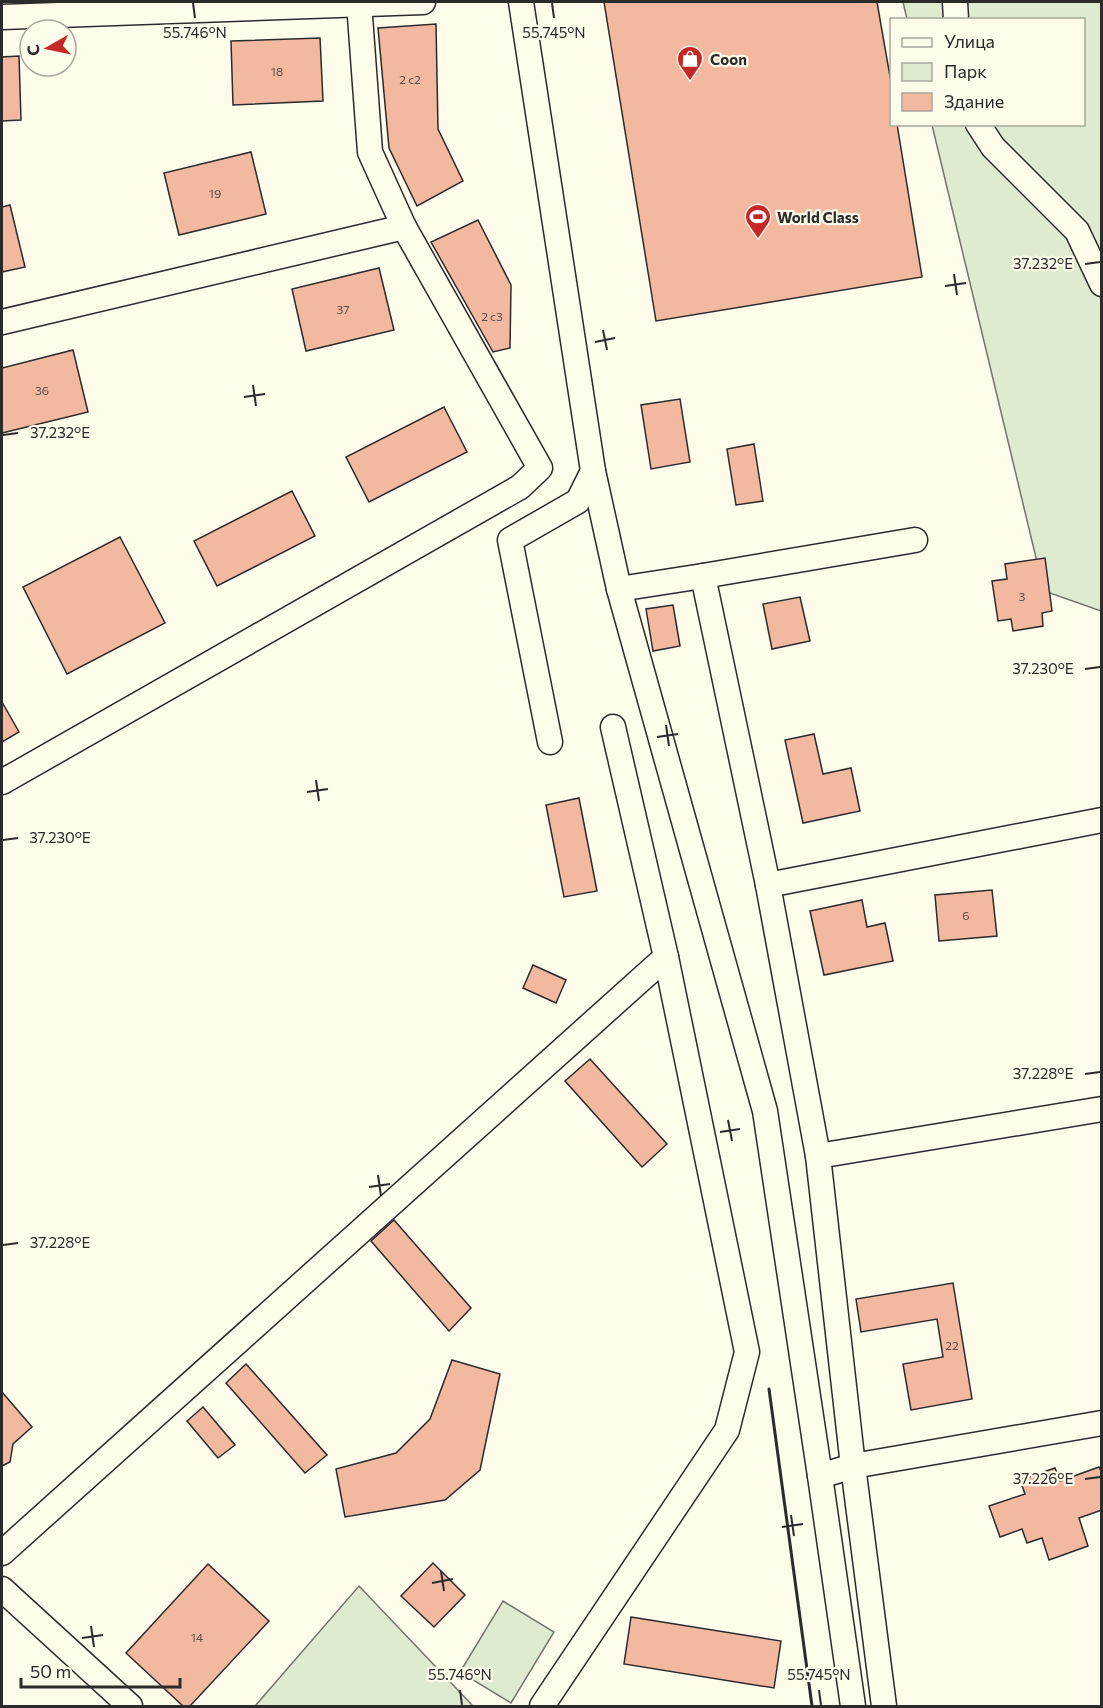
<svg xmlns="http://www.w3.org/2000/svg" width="1103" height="1708" font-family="Commissioner,sans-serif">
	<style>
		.green { fill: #deebd1; stroke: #74746e; stroke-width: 1.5 }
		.building { fill: #f2b8a0; stroke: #2b2b2b; stroke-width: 1.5 }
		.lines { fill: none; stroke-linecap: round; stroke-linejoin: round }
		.minor-casing { stroke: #2b2b2b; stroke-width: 27 }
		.minor { stroke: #fdfbea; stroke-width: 24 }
		.wall { stroke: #2b2b2b; stroke-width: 3 }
		.ticks { fill: none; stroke: #2b2b2b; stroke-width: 2 }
		.labels { text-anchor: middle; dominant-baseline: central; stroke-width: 4.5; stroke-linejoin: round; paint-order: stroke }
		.number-label { font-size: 12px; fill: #5d4e48 }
		.poi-label { font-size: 15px; font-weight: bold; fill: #2b2b2b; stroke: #fdfbea; text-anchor: start }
		.ticks-label { font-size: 15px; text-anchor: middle; fill: #2b2b2b; stroke: #fdfbea; stroke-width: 4.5; stroke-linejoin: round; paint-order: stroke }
	</style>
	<rect width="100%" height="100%" fill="#fdfbea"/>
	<g class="green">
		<polygon points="903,2 1101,2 1101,611 1044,591 932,125 1084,124 1084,20 907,19"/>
		<polygon points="359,1586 473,1706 255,1706"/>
		<polygon points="503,1601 554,1632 511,1703 460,1672"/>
	</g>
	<g class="building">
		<polygon points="604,2 877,2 892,88 892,124 897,124 922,277 656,321"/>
		<polygon points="436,24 438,129 463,181 417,206 389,148 378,28"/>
		<polygon points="320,38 323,101 233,105 231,41"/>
		<polygon points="19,56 21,120 2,121 2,57"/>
		<polygon points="251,152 266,214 179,235 164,173"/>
		<polygon points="10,205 25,267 2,272 2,207"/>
		<polygon points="478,220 511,285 510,348 493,352 431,242"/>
		<polygon points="379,268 394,330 306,351 292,289"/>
		<polygon points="73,350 88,412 2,433 2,368"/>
		<polygon points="680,399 690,462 651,469 641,405"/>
		<polygon points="444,407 467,452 369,502 346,457"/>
		<polygon points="754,444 763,501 736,505 727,449"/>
		<polygon points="292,491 315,536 217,586 194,541"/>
		<polygon points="120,537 165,623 67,674 23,587"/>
		<polygon points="1045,558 1052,611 1042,613 1043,626 1013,631 1011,619 998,621 992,581 1007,579 1005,564"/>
		<polygon points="800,597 810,641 772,649 763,604"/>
		<polygon points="673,605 680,646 653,651 646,609"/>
		<polygon points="2,702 19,732 2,742"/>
		<polygon points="814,734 823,774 851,768 860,811 803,823 785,740"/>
		<polygon points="579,798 597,891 564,897 546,805"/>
		<polygon points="992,890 997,936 939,941 935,895"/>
		<polygon points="862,900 867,927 885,923 893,961 824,975 810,911"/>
		<polygon points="533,965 566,980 556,1003 523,988"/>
		<polygon points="590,1059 667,1144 642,1167 565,1081"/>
		<polygon points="394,1220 471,1308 449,1331 371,1241"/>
		<polygon points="953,1283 972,1399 911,1410 903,1364 943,1357 937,1319 861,1332 856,1299"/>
		<polygon points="452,1360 500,1374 480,1470 445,1500 345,1517 336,1469 396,1453 430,1419"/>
		<polygon points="246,1364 327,1455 305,1473 226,1383"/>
		<polygon points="2,1392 32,1427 13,1444 10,1462 2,1466"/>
		<polygon points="203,1407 235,1445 218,1458 187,1421"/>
		<polygon points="1099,1467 1102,1473 1102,1510 1079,1518 1088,1546 1049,1560 1042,1538 1027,1543 1022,1529 1000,1537 989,1506 1025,1494 1020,1480 1055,1468 1060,1481"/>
		<polygon points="433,1563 465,1595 434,1627 401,1596"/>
		<polygon points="208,1564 269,1621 190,1706 183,1706 126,1653"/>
		<polygon points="631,1617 781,1641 774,1688 624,1664"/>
	</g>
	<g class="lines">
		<defs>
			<g id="minor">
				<polyline points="521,2 593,471 619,589 765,1111 820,1476 853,1466 1102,1423"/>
				<polyline points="955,2 956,20"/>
				<polyline points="2,17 423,2"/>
				<polyline points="978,124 993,147 1077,231 1102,284"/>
				<polyline points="2,322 404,227"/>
				<polyline points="619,589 703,576"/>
				<polyline points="550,742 510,540 578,501 593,471"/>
				<polyline points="2,782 520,487 540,468 404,227 370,152 359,3"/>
				<polyline points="768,885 1102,820"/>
				<polyline points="818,1156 1102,1109"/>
				<polyline points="820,1476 853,1706"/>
				<polyline points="2,1553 666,957 613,727"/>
				<polyline points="2,1589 130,1706"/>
				<polyline points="542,1706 727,1430 747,1352 666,957"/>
				<polyline points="884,1706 853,1466 818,1156 768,885 703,576 915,540"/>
			</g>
		</defs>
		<use href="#minor" class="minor-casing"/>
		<use href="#minor" class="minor"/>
		<polyline class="wall" points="769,1389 812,1706"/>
	</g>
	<path class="ticks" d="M 193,3 L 195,18M 552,3 L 554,18M 1085,264 L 1100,262M 954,274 L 957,295M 945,286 L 966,283M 603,330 L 607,350M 595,342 L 615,338M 253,385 L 256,406M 244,397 L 265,394M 3,435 L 18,433M 1085,669 L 1100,667M 666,725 L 669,746M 657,737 L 678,734M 316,780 L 319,801M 307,792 L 328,789M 3,840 L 18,838M 1085,1074 L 1100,1072M 728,1120 L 732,1141M 720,1132 L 740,1129M 378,1175 L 381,1196M 369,1187 L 390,1184M 3,1245 L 18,1243M 1085,1479 L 1100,1477M 791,1515 L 794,1536M 782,1527 L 803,1524M 441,1571 L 444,1591M 432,1583 L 453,1579M 91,1626 L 94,1647M 82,1638 L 103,1635M 460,1690 L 462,1705M 819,1690 L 821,1705"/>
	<defs>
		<symbol id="shop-pin" viewBox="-11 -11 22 30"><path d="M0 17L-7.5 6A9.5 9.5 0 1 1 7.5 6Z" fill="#c62828" stroke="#fdfbea"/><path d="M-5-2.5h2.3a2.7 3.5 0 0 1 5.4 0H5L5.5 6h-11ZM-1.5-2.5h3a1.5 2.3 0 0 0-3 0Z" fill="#fff"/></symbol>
		<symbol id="stadium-pin" viewBox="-11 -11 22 30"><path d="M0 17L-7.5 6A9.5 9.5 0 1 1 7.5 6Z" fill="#c62828" stroke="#fdfbea"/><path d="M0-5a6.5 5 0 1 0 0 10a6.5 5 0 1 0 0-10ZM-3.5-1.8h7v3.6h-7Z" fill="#fff"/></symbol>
	</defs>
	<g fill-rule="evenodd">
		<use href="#shop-pin" x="675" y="44" width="30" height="40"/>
		<use href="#stadium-pin" x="743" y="202" width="30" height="40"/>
	</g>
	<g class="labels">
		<g class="number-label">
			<text x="277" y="71">18</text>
			<text x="410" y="79">2 с2</text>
			<text x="215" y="193">19</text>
			<text x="343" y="309">37</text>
			<text x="492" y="316">2 с3</text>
			<text x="42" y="390">36</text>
			<text x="1022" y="596">3</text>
			<text x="966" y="915">6</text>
			<text x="952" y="1345">22</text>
			<text x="197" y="1637">14</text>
		</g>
		<g class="poi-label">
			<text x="710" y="59">Coon</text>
			<text x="777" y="217">World Class</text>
		</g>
	</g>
	<g class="ticks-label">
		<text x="195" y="38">55.746°N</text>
		<text x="554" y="38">55.745°N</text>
		<text x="1043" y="269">37.232°E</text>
		<text x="60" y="438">37.232°E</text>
		<text x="1043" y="674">37.230°E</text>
		<text x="60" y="843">37.230°E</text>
		<text x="1043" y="1079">37.228°E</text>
		<text x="60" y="1248">37.228°E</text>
		<text x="1043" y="1484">37.226°E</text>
		<text x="460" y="1680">55.746°N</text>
		<text x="819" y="1680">55.745°N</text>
	</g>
	<rect width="1103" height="1708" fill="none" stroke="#2b2b2b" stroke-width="6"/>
	<rect x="890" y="18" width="195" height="108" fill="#fdfbea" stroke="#a9a89e" stroke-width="1.5"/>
	<rect x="902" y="38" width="30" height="9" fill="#fdfbea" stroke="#a9a89e" stroke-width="1.5"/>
	<text x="944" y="48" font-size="18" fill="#2b2b2b">Улица</text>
	<rect x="902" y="63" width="30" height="18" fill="#deebd1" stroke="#a9a89e" stroke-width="1.5"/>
	<text x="944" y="78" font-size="18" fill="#2b2b2b">Парк</text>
	<rect x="902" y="93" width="30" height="18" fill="#f2b8a0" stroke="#a9a89e" stroke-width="1.5"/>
	<text x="944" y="108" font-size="18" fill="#2b2b2b">Здание</text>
	<g transform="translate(48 48) rotate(261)"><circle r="28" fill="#fdfbea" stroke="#a9a89e" stroke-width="1.5"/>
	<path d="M0-4.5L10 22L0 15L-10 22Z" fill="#c62828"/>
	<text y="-9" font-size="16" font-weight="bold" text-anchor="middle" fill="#2b2b2b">С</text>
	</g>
	<path d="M21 1678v9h159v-9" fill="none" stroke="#2b2b2b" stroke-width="3"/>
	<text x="30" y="1678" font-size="18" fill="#2b2b2b" stroke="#fdfbea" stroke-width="4.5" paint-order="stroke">50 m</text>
</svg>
